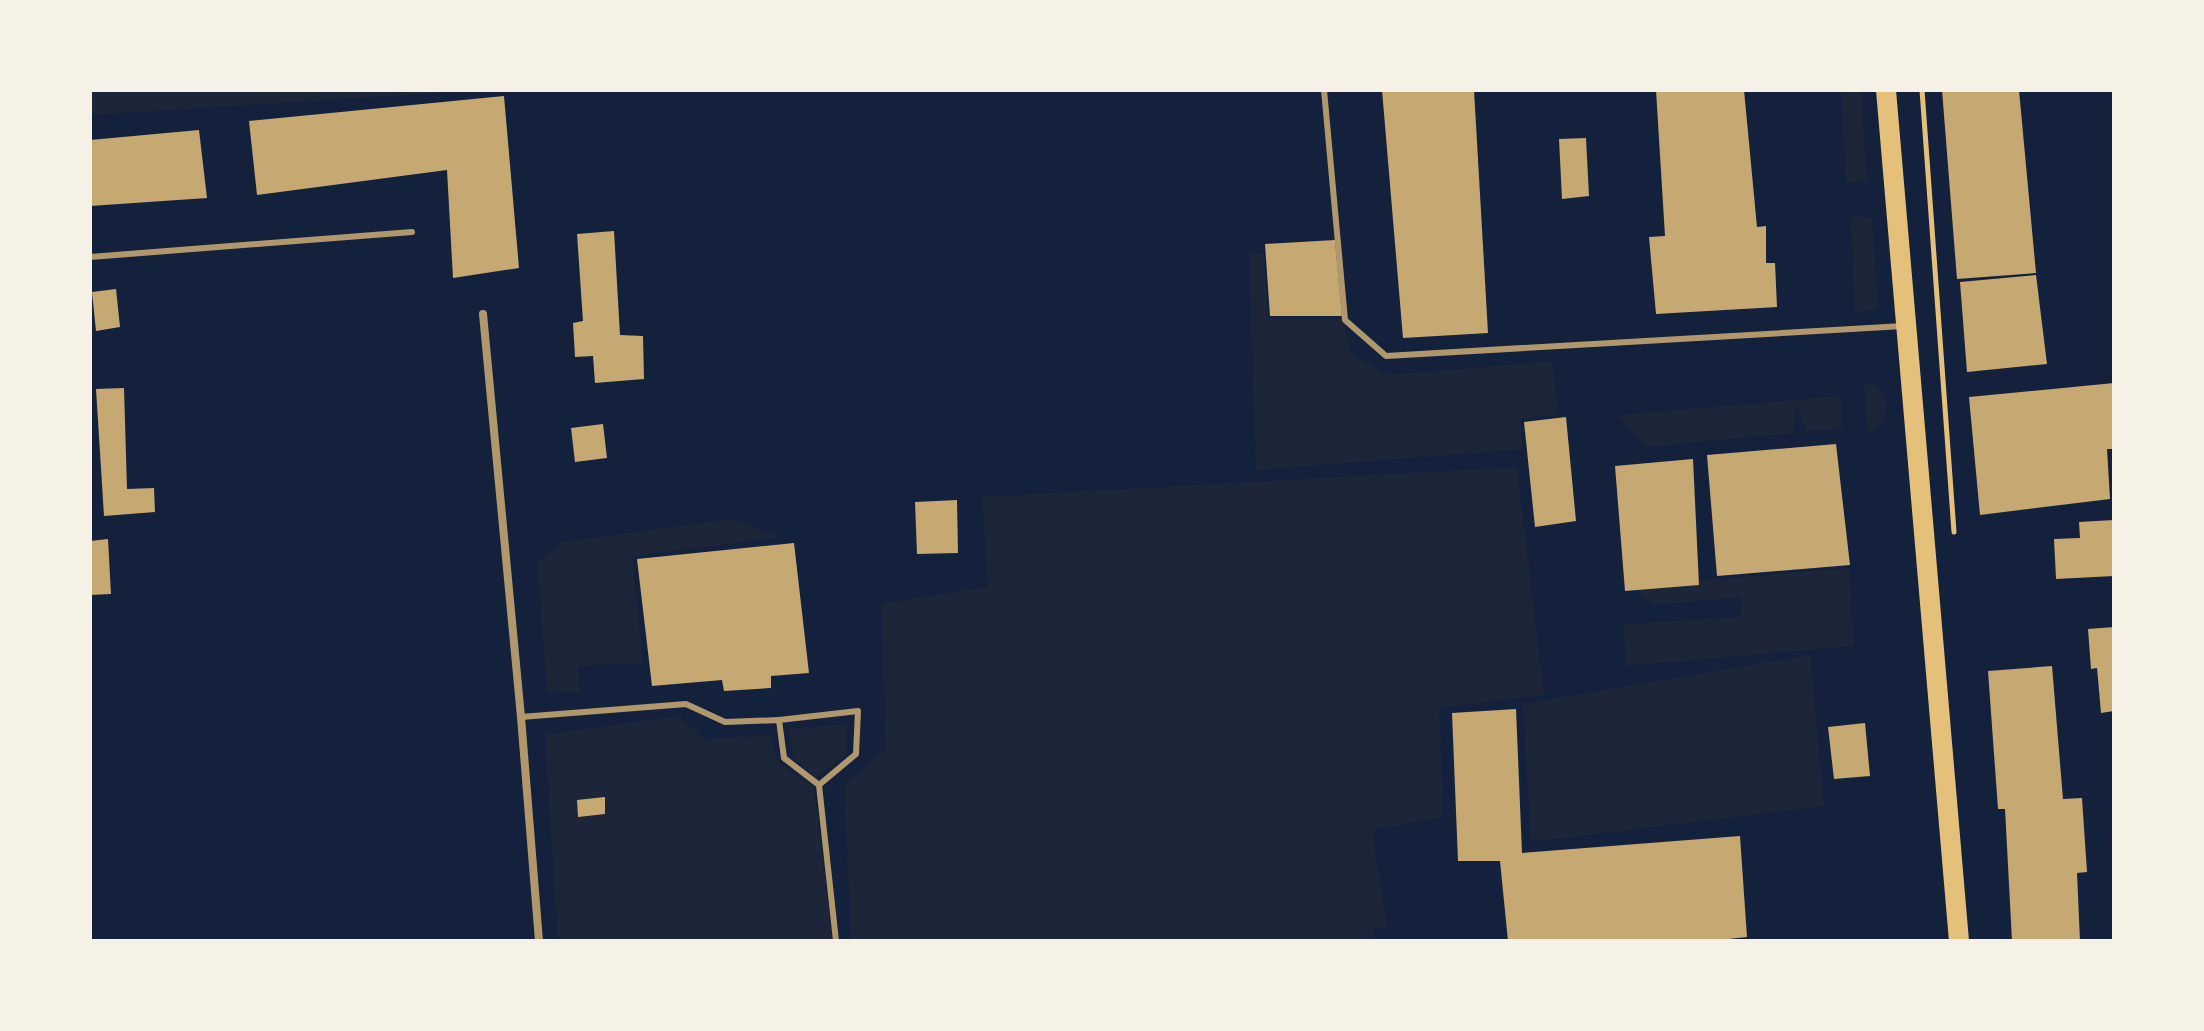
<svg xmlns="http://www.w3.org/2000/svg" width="2204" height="1031" font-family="Manrope,sans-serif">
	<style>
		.green { fill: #1d2539 }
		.building { fill: #c6a872 }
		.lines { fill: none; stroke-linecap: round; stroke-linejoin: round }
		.path { stroke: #e5c07b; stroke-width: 5 }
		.service { stroke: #b1986c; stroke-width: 6 }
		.minor { stroke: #b1986c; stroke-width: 8 }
		.primary { stroke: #e5c07b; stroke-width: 20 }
	</style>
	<rect width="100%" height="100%" fill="#14213d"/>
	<g class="green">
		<polygon points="90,90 488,90 90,115"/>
		<polygon points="1841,90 1861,90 1867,181 1846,182"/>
		<polygon points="1861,216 1872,219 1878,308 1855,312 1851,217"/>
		<polygon points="1264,253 1268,319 1342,319 1351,354 1388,375 1552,361 1558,414 1520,420 1523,449 1256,470 1249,255"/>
		<polygon points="1873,384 1881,389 1886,403 1884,423 1868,433 1864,385"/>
		<polygon points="1841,396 1842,429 1806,431 1796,404 1793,433 1646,447 1618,415"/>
		<polygon points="1517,467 1544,695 1439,708 1444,817 1372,830 1387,926 1373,929 1374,941 851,941 844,784 886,749 881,603 988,587 982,497"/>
		<polygon points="732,519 781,537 632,556 643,663 578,666 580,693 547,691 537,563 562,542"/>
		<polygon points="1849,568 1854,646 1626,666 1623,624 1742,617 1740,597 1655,605 1639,595 1635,586"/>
		<polygon points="1810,655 1824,806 1531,842 1523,704"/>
		<polygon points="679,716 704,739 770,735 777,762 814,787 832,941 558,941 545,735"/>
		<polygon points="847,724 846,754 816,778 793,757 789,729"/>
	</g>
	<g class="building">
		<polygon points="1382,90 1474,90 1488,333 1403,338"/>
		<polygon points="1656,90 1744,90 1757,227 1766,226 1766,263 1775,263 1777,307 1656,314 1649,237 1665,236"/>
		<polygon points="1942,90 2019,90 2036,273 1957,279"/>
		<polygon points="504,96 519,268 453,278 447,170 257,195 249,121"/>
		<polygon points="199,130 207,198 90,206 90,140"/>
		<polygon points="1586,138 1589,196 1562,199 1559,139"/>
		<polygon points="614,231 620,335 643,336 644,379 595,383 593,356 575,357 573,323 583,321 577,234"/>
		<polygon points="1335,240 1342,316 1270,316 1265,244"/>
		<polygon points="2036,275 2047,364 1967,372 1960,282"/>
		<polygon points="116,289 120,327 96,331 92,292"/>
		<polygon points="2114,383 2114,449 2107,449 2110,499 1980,515 1969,397"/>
		<polygon points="124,388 127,489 154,488 155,512 104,516 96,389"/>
		<polygon points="1566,417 1576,521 1535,527 1524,422"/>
		<polygon points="603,424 607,458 575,462 571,428"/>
		<polygon points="1836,444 1850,565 1717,576 1707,455"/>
		<polygon points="1693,459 1699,585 1625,591 1615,466"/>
		<polygon points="957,500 958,553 917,554 915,502"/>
		<polygon points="2114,520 2114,576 2056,579 2054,539 2080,538 2079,522"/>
		<polygon points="108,539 111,594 90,595 90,541"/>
		<polygon points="794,543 809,673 771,676 771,688 724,691 722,680 652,686 637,559"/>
		<polygon points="2114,627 2114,711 2101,713 2097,668 2091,669 2088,629"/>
		<polygon points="2052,666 2063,799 2082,798 2087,872 2077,873 2080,941 2012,941 2005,809 1998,809 1988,671"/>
		<polygon points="1516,709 1522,853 1740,836 1747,937 1710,941 1508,941 1500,861 1458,861 1452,713"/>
		<polygon points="1865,723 1870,776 1834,779 1828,727"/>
		<polygon points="605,797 605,814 578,817 577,800"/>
	</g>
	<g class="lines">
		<polyline class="path" points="1922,90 1954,532"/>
		<g class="service">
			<polyline points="1324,90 1345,320 1386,356 1903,326"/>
			<polyline points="90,257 412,232"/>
			<polyline points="521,717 686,704 725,722 779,720 784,758 819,785 836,941"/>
			<polyline points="779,720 858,711 856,754 819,785"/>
		</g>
		<polyline class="minor" points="483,314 521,717 539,941"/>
		<polyline class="primary" points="1886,90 1959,941"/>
	</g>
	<rect width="2204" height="1031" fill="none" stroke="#f6f1e7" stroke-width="184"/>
</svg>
